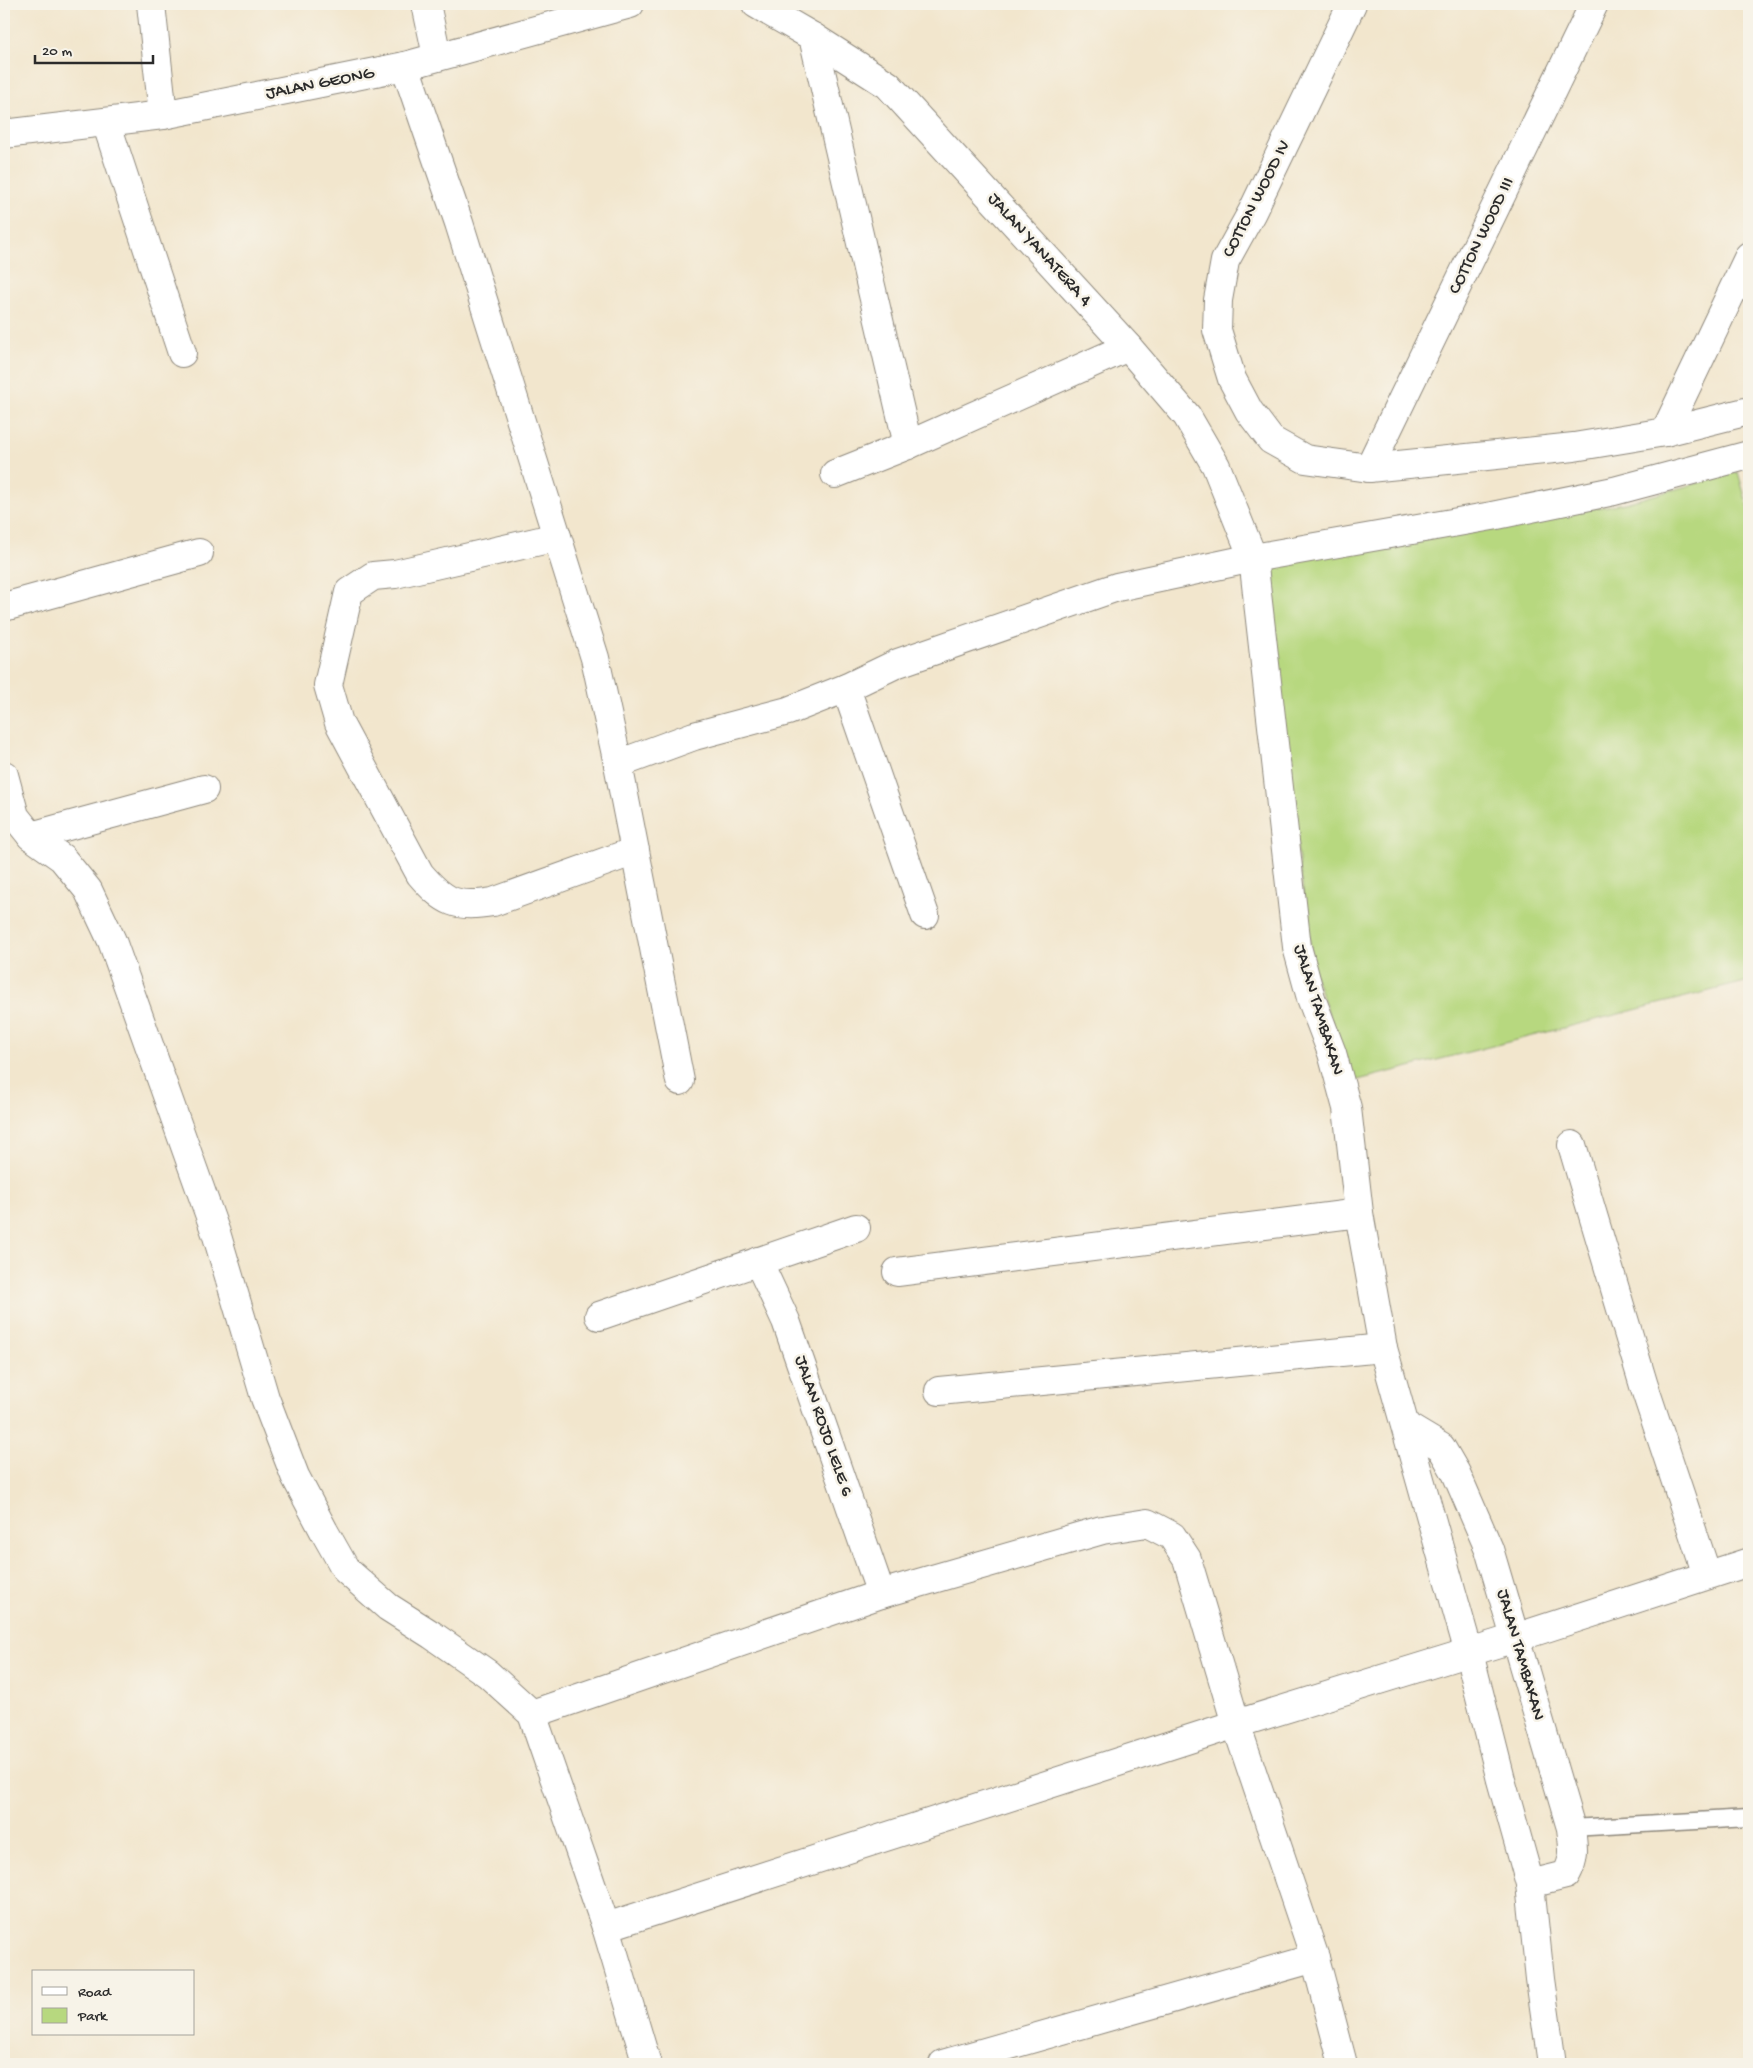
<svg xmlns="http://www.w3.org/2000/svg" width="1753" height="2068" font-family="'Gochi Hand',sans-serif">
	<style>
		.green { fill: #b7d87f; stroke: #718255 }
		.lines { fill: none; stroke-linecap: round; stroke-linejoin: round }
		.lane-casing { stroke: #8e887c; stroke-width: 19 }
		.street-casing { stroke: #8e887c; stroke-width: 30 }
		.lane { stroke: #fff; stroke-width: 16 }
		.street { stroke: #fff; stroke-width: 28 }
		.labels { text-anchor: middle; dominant-baseline: central; stroke-width: 5; stroke-linejoin: round; paint-order: stroke }
		.street-label { font-size: 18px; fill: #2b2b2b; stroke: #f7f3e8 }
	</style>
	<rect width="100%" height="100%" fill="#f7f3e8"/>
	<filter id="ink" filterUnits="userSpaceOnUse"><feTurbulence type="fractalNoise" baseFrequency=".02" numOctaves="2"/><feDisplacementMap in="SourceGraphic" scale="10" xChannelSelector="R" yChannelSelector="G"/><feConvolveMatrix kernelMatrix="1 2 1 2 8 2 1 2 1" color-interpolation-filters="sRGB"/></filter>
	<filter id="wash" filterUnits="userSpaceOnUse"><feTurbulence type="fractalNoise" baseFrequency=".0096" numOctaves="4" result="noise"/><feDisplacementMap in="SourceGraphic" scale="20" xChannelSelector="R" yChannelSelector="G"/><feGaussianBlur stdDeviation="1.12" result="paint"/><feColorMatrix in="noise" values="0 0 0 0 0 0 0 0 0 0 0 0 0 0 0 0 0 1.4 0 .05"/><feComposite in="paint" operator="in"/></filter>
	<g filter="url(#wash)">
		<rect width="100%" height="100%" fill="#f2e6cd"/>
		<polygon class="green" points="1738,472 1749,511 1749,981 1354,1081 1314,974 1260,566 1625,503"/>
	</g>
	<g filter="url(#ink)">
		<g class="lines">
			<defs>
				<polyline id="lane" points="1571,1828 1749,1818"/>
				<g id="street">
					<polyline points="151,4 163,115"/>
					<polyline points="426,4 437,56"/>
					<polyline points="756,4 813,37 888,85 1128,347 1187,416 1216,466 1253,558 1297,947 1311,998 1332,1053 1347,1108 1359,1213 1383,1348 1469,1653 1501,1780 1530,1884 1540,1979 1552,2064"/>
					<polyline points="1352,4 1252,212 1225,261 1218,300 1217,330 1232,379 1249,411 1271,440 1305,459 1369,468 1574,447 1665,432 1749,411"/>
					<polyline points="813,37 908,445"/>
					<polyline points="405,66 459,223 595,658 618,764 680,1081"/>
					<polyline points="106,122 182,353"/>
					<polyline points="4,134 163,115 405,66 630,4"/>
					<polyline points="1665,432 1749,256"/>
					<polyline points="1369,468 1594,4"/>
					<polyline points="835,474 908,445 1128,347"/>
					<path d="M 557,537 L 395,574 L 373,576 L 349,592 L 328,685 L 339,723 L 420,874 C 445,903 456,908 493,902 L 635,851"/>
					<polyline points="4,607 199,553"/>
					<polyline points="618,764 694,736 788,711 846,688"/>
					<polyline points="4,775 15,816 31,836 62,858 88,890 112,941 217,1236 265,1398 295,1476 324,1531 346,1570 388,1607 432,1635 488,1674 532,1714 606,1927 647,2064"/>
					<polyline points="31,836 204,789"/>
					<polyline points="925,915 846,688 898,663 1117,587 1253,558 1492,516 1614,491 1749,455"/>
					<polyline points="1572,1145 1644,1386 1707,1575"/>
					<polyline points="758,1261 786,1321 881,1594"/>
					<polyline points="897,1272 1359,1213"/>
					<polyline points="599,1316 856,1228"/>
					<polyline points="939,1391 1383,1348"/>
					<path d="M 1406,1426 L 1441,1447 L 1456,1473 L 1489,1549 L 1571,1828 C 1573,1847 1576,1857 1566,1875 L 1530,1884"/>
					<polyline points="532,1714 881,1594 1102,1530 1147,1523 1172,1536 1187,1559 1236,1724 1315,1958 1343,2064"/>
					<polyline points="606,1927 1236,1724 1515,1638 1749,1562"/>
					<polyline points="943,2064 1315,1958"/>
				</g>
			</defs>
			<use href="#lane" class="lane-casing"/>
			<use href="#street" class="street-casing"/>
			<use href="#lane" class="lane"/>
			<use href="#street" class="street"/>
		</g>
	</g>
	<g class="labels">
		<g class="street-label">
			<text transform="translate(320 84) rotate(-11)">JALAN GEONG</text>
			<text transform="translate(1257 199) rotate(-63)">COTTON WOOD IV</text>
			<text transform="translate(1482 236) rotate(-64)">COTTON WOOD III</text>
			<text transform="translate(1039 250) rotate(48)">JALAN YANATERA 4</text>
			<text transform="translate(1318 1010) rotate(73)">JALAN TAMBAKAN</text>
			<text transform="translate(823 1426) rotate(71)">JALAN ROJO LELE 6</text>
			<text transform="translate(1520 1655) rotate(74)">JALAN TAMBAKAN</text>
		</g>
	</g>
	<rect width="1753" height="2068" fill="none" stroke="#f7f3e8" stroke-width="20"/>
	<rect x="32" y="1970" width="162" height="65" fill="#f7f3e8" stroke="#a5a39c"/>
	<rect x="42" y="1987" width="25" height="8" fill="#ffffff" stroke="#a5a39c"/>
	<text x="78" y="1996" font-size="15" fill="#2b2b2b">Road</text>
	<rect x="42" y="2008" width="25" height="15" fill="#b7d87f" stroke="#a5a39c"/>
	<text x="78" y="2020" font-size="15" fill="#2b2b2b">Park</text>
	<path d="M35 55v8h118v-8" fill="none" stroke="#2b2b2b" stroke-width="2.5"/>
	<text x="42" y="55" font-size="15" fill="#2b2b2b" stroke="#f7f3e8" stroke-width="4" paint-order="stroke">20 m</text>
</svg>
